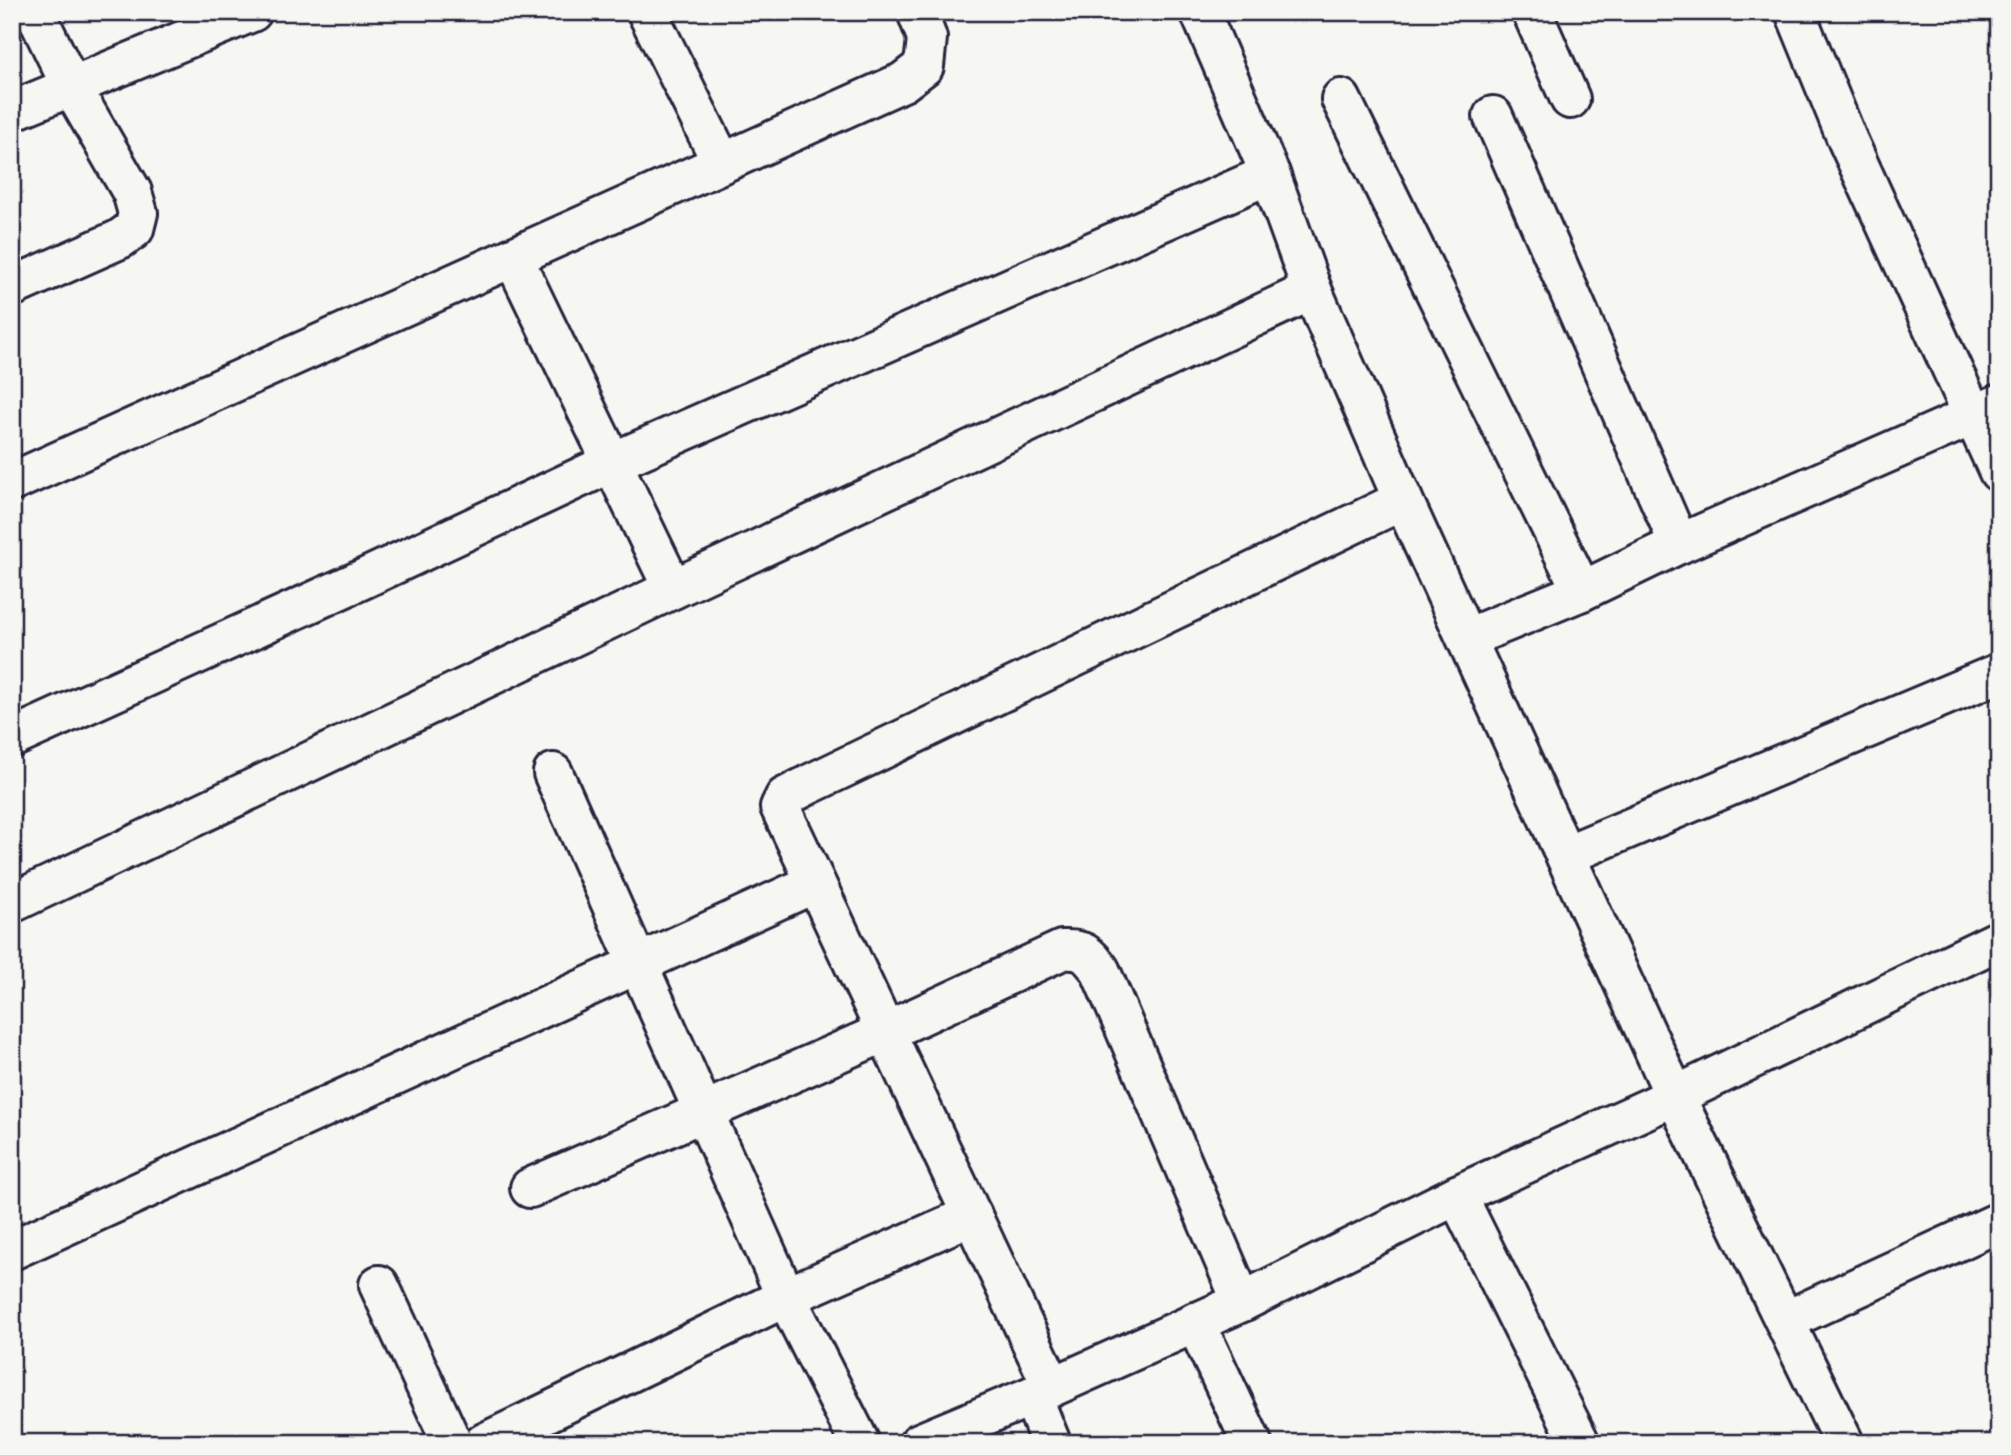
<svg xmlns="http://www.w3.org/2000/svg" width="2011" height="1455" font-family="'Architects Daughter',sans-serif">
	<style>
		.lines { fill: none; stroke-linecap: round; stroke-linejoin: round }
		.minor-casing { stroke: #22223b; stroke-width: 44 }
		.minor { stroke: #f6f6f2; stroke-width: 38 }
	</style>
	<rect width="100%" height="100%" fill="#f6f6f2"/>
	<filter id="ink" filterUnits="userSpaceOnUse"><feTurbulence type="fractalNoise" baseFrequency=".0143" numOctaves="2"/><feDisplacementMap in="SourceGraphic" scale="14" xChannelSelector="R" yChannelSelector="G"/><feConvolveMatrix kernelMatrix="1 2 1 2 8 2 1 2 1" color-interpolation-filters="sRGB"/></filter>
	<g filter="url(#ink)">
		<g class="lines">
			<defs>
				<g id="minor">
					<polyline points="647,12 722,163"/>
					<polyline points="1200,12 1270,174 1312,290 1403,500 1675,1096 1844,1443"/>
					<polyline points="1532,12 1570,99"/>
					<polyline points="1795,12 1847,139 1999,472"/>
					<polyline points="1341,99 1582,591"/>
					<polyline points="12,111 252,12"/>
					<polyline points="1493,116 1679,544"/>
					<polyline points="513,257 673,589"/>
					<polyline points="12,287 120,239 134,229 138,213 132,192 71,86 35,12"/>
					<polyline points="12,482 903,82 924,66 927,38 917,12"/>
					<polyline points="1467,638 1582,591 1679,544 1999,404"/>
					<polyline points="12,738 363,579 613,462 1270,174"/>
					<polyline points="553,773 786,1297 860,1443"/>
					<polyline points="1566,855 1999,673"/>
					<polyline points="12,903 673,589 1312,290"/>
					<path d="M 530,1188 L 885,1032 L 1062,950 C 1084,949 1087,953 1100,970 L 1242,1302"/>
					<polyline points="1457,1195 1580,1443"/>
					<polyline points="12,1250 815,883"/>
					<polyline points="379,1285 452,1443"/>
					<polyline points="1785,1321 1999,1222"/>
					<polyline points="1195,1322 1252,1443"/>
					<polyline points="1052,1386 780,807 785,797 810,784 1403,500"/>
					<polyline points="1032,1396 1051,1443"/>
					<polyline points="484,1443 786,1297 972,1215"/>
					<polyline points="919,1443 1032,1396 1242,1302 1457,1195 1675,1096 1999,940"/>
				</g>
			</defs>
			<use href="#minor" class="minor-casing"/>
			<use href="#minor" class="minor"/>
		</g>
	</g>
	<rect width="2011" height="1455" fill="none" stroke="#f6f6f2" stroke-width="42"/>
	<rect x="21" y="21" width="1969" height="1413" fill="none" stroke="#22223b" stroke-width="2.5" filter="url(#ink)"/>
</svg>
